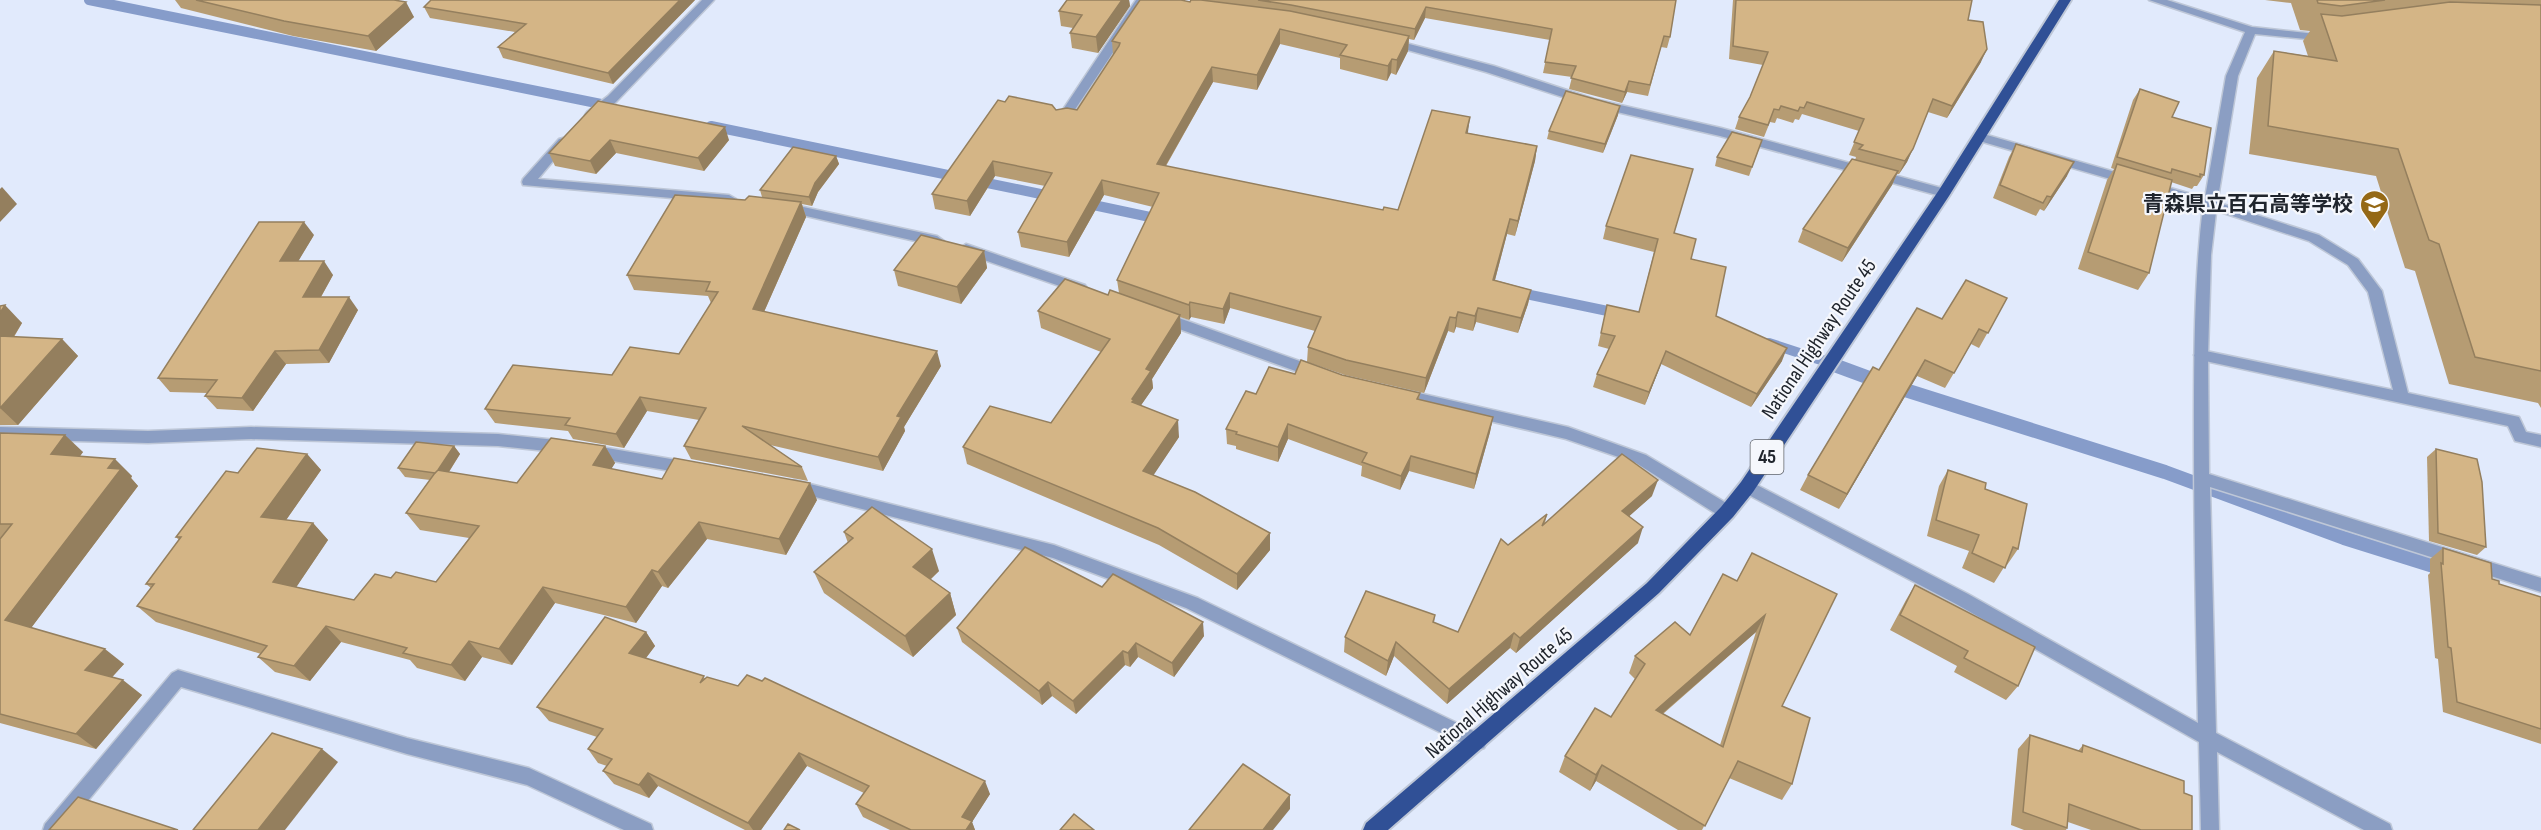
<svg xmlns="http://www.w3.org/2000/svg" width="2541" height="830" font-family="'Sofia Sans Condensed','Noto Sans JP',sans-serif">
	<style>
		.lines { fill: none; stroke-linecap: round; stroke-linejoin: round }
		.stream-far1 { stroke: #869cca; stroke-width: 10 }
		.stream { stroke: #869cca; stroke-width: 14 }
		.service-casing { stroke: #bec7d7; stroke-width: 3 }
		.minor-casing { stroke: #bec7d7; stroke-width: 3 }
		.trunk-casing { stroke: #bec7d7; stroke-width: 4 }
		.service { fill: #8b9ec3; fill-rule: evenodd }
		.minor { fill: #8b9ec3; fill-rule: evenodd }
		.trunk { fill: #305096; fill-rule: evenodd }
		.wall { fill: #b69c73; fill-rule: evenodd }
		.shaded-wall { fill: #947f5e }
		.building { fill: #d4b586; stroke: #947f5e; stroke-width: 1.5; fill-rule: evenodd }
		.labels { text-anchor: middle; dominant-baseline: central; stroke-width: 4.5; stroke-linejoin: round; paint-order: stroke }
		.shield { fill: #f5f7fc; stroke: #60646b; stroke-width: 1.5 }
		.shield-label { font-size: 20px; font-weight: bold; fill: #20252d }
		.poi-label { font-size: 21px; font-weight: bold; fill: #20252d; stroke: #f5f7fc; text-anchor: end }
		.street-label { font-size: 21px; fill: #20252d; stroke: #f5f7fc }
	</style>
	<rect width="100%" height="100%" fill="#e1eafc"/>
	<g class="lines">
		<g class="stream-far1">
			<polyline points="89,0 611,106"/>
			<polyline points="711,126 1055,197"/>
			<polyline points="1084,203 1164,220"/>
			<polyline points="1516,292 1622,314"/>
			<polyline points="1769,343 1830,363"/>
		</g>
		<polyline class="stream" points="1826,362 1883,383 2165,472 2344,538 2443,569"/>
		<defs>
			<polygon id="service" points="2210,200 2319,235 2358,259 2382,291 2408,393 2519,417 2526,432 2541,435 2541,447 2515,441 2508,426 2196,359 2194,355 2201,350 2393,390 2368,292 2348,265 2309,241 2205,207 2203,204"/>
			<g id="minor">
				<polygon points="702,0 714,0 616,102 595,118 587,118 585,115 587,112 608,96"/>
				<polygon points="1136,0 1148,0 1066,123 1058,123 1056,120"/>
				<path d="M 2149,0 L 2167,0 L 2252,27 L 2326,35 L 2332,38 L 2326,41 L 2255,34 L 2238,76 L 2217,204 L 2211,255 L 2208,355 L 2209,474 L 2541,578 L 2541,592 L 2210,487 L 2216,733 L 2390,824 L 2392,830 L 2364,830 L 2217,752 L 2219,830 L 2201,830 L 2199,742 L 1956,604 L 1741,491 L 1739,487 L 1741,483 L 1747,481 L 1753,483 L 1968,594 L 2198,723 C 2196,627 2194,531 2194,435 C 2194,359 2194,282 2203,206 L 1976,140 L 1974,137 L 1980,133 L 2205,198 L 2226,76 L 2245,32 Z"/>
				<polygon points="1390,39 1494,66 1594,99 1721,128 1949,190 1951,193 1944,197 1720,136 1587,105 1486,72 1386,44 1384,42"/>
				<polygon points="563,138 569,142 538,179 729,195 736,199 729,203 523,185 522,182 523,179 559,139"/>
				<polygon points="785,203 937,236 944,241 937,246 780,210 778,207"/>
				<polygon points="966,244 1085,285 1087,288 1080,293 961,252 959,249"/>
				<polygon points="1162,312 1322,369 1324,373 1322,377 1312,377 1157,321 1155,317 1157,313"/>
				<polygon points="1401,389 1568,427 1646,455 1733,507 1735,512 1733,517 1727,518 1721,517 1636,463 1566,439 1396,399 1394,395 1396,391"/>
				<polygon points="0,427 148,431 251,427 498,434 566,441 571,443 574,447 571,451 566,453 498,446 251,439 148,443 0,439"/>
				<polygon points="590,445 688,462 693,464 696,468 693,472 688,474 590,457 585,455 582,451 585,447"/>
				<polygon points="794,480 1054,545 1198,598 1484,736 1487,742 1484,748 1478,750 1472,748 1186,608 1053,558 788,490 786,486 788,482"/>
				<polygon points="178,670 407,738 529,768 651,824 653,830 624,830 527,785 407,754 181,687 64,830 43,830 45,824 172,673"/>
			</g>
			<polygon id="trunk" points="2059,0 2071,0 1949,196 1753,492 1733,517 1659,593 1388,830 1363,830 1366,823 1647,583 1721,507 1741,482 1939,190"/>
		</defs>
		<use href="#service" class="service-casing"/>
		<use href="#minor" class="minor-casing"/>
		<use href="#trunk" class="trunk-casing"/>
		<use href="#service" class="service"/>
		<use href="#minor" class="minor"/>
		<use href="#trunk" class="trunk"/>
	</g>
	<g class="wall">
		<polygon points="175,0 394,0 414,17 376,51 293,36 181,8"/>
		<polygon points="431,0 695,0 613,84 503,58 498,47 515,32 430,18 424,7"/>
		<polygon points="1067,0 1129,0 1130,6 1098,53 1072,48 1070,33 1073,28 1061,26 1059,11"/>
		<polygon points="1191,0 1676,0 1670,37 1667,48 1661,47 1648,96 1627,92 1622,103 1569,89 1572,77 1543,73 1550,40 1425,18 1414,40 1409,39 1408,51 1396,75 1391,73 1387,81 1340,69 1340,58 1280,44 1257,90 1213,82 1166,166 1383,210 1398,210 1468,133 1537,146 1535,161 1515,236 1507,234 1495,280 1531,290 1528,304 1518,333 1476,322 1473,331 1456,327 1454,333 1448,331 1424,393 1345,375 1307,362 1308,347 1315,331 1230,308 1224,324 1191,317 1189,320 1180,317 1181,333 1152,379 1153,388 1141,405 1179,437 1153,475 1270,550 1237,590 1159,545 967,464 963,447 1051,423 1101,352 1041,328 1038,311 1119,293 1117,280 1153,207 1104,195 1069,257 1021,247 1018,232 1045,186 995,176 970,216 935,209 932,194 1056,110 1077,110 1113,55 1112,41 1190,2"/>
		<polygon points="1733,0 1972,0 1968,20 1981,62 1947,118 1928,112 1907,162 1899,174 1897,174 1892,185 1842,262 1798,242 1803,229 1855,160 1856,157 1849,155 1859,131 1802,114 1799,120 1795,119 1793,123 1777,118 1775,123 1770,122 1764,137 1735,129 1739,117 1750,97 1763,65 1729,59"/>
		<polygon points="2265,0 2541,0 2541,408 2538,403 2449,384 2415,271 2405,268 2376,176 2249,154 2257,78 2274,51 2308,56 2303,41 2310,31 2300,30 2291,3"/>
		<polygon points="2140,89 2172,117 2204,175 2197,186 2194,186 2192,189 2171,182 2149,273 2138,290 2078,269 2107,180 2114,169 2111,168 2133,100"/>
		<polygon points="598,101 729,140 704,171 616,153 596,174 555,166 549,153"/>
		<polygon points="1618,115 1603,153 1547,139 1549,131"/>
		<polygon points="1762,140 1749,176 1715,166 1717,157"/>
		<polygon points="2016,144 2067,176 2044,211 2040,209 2036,216 1993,198 2009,157"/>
		<polygon points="836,156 839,164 818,192 812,206 802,204 806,217 764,312 941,366 904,427 905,431 883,471 770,445 802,467 808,481 691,459 684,446 699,420 647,411 624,448 573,439 568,431 495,423 485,409 612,375 679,354 711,303 708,296 634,290 627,275 745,200 762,197 760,190"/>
		<polygon points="1606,226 1674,233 1691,259 1716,316 1782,361 1751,407 1661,364 1645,405 1593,387 1597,374 1609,349 1598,346 1607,305 1639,312 1654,252 1603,239"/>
		<polygon points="314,235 298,261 333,275 321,297 358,310 329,363 286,364 253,411 217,409 205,396 208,393 170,392 158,378"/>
		<polygon points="984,251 987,268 961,304 898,286 894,270"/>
		<polygon points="2007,298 1979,348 1971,344 1945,388 1917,376 1839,509 1800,490 1808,475 1879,370 1942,319"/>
		<polygon points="0,306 22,323 14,337 62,339 78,356 18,425 0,425"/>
		<polygon points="1295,374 1342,375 1420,393 1419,400 1493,417 1490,432 1474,489 1409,471 1400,490 1361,476 1362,466 1288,439 1278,462 1236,449 1236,446 1227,444 1226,429 1256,394"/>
		<polygon points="0,433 83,452 80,456 132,476 131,478 138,486 31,628 124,664 112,677 142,695 96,749 0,723"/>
		<polygon points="454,446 460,454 449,472 517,483 605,446 615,463 611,469 662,479 817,500 786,555 707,539 668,588 662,586 636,623 555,603 512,665 482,657 465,681 417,668 410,660 341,642 310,681 275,672 258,657 261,654 156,622 137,606 151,588 146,584 179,540 176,537 238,473 307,454 321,470 286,520 313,523 328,540 296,587 354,600 391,578 436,582 469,538 420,530 406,513 430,480 405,477 398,468"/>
		<polygon points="2436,449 2486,547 2477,555 2429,541 2427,457"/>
		<polygon points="1948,470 1985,489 2018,549 2007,565 2006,564 1994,583 1962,568 1969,551 1927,536 1939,486"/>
		<polygon points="1652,496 1629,516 1638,543 1516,653 1510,648 1447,704 1394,656 1386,676 1344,652 1345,637 1435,615 1434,623 1458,632 1508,545 1547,514 1545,523"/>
		<polygon points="844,532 939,571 930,580 950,593 956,615 913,657 824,593 814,572 848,543"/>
		<polygon points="2443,548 2499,584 2541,597 2541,744 2443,712 2438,659 2435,658 2428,575 2430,573 2430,559"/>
		<path d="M 1752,553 L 1782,706 L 1792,784 L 1782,800 L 1729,778 L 1702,830 L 1678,830 L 1596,781 L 1590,791 L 1559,772 L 1565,756 L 1611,717 L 1635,679 L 1629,673 L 1635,656 L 1690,635 L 1737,581 ZM 1756,632 L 1720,745 L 1663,714 Z"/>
		<polygon points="1915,585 2018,686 2006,700 1954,672 1957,666 1890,630 1906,600"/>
		<polygon points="1102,587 1204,636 1174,677 1138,657 1130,667 1125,665 1076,714 1052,696 1042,705 962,642 957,628"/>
		<polygon points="646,632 655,646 646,658 705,678 990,794 972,822 975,830 890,830 863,817 856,804 864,793 807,766 761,830 745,830 658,786 649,798 614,784 603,771 607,766 598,763 588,749 597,737 549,721 537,707"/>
		<polygon points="2030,735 2078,751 2083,745 2184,793 2192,830 2091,830 2068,822 2067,828 2066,830 2024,830 2011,825 2018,749"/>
	</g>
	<g class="shaded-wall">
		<polygon points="680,0 695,0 613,84 608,73"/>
		<polygon points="1122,0 1129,0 1130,6 1098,53 1096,37"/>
		<polygon points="406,2 414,17 376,51 368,36"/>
		<polygon points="1426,7 1425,18 1414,40 1415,29"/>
		<polygon points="1280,29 1280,44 1257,90 1257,75"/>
		<polygon points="1409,36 1408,51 1396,75 1397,60"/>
		<polygon points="1987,49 1981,62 1947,118 1952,106"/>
		<polygon points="1392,59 1391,73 1387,81 1388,66"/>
		<polygon points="1212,67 1213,82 1158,179 1157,164"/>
		<polygon points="1629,81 1627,92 1622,103 1625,92"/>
		<polygon points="1620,106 1618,115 1603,153 1605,144"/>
		<polygon points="1470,117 1468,132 1464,148 1466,133"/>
		<polygon points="725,127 729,140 704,171 698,158"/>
		<polygon points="610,140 616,153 596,174 590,161"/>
		<polygon points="1537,146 1535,161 1515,236 1518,221"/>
		<polygon points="1913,149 1907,162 1899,174 1905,161"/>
		<polygon points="836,156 839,164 818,192 812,206 809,197 815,183"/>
		<polygon points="993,161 995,176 970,216 967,201"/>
		<polygon points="2074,162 2067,176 2044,211 2051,197"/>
		<polygon points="1898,171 1892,185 1842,262 1848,248"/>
		<polygon points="1102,180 1104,195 1069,257 1067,242"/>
		<polygon points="2,187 17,204 0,222 0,189"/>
		<polygon points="801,202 806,217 759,323 753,309"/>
		<polygon points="1510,219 1507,234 1491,295 1493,280"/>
		<polygon points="304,222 314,235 290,275 280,261"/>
		<polygon points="984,251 987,268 961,304 957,287"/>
		<polygon points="324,261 333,275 313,311 303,297"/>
		<polygon points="1531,290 1528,304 1518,333 1521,318"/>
		<polygon points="1230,293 1230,308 1224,324 1223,309"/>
		<polygon points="349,297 358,310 329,363 319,350"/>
		<polygon points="1190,302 1191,317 1189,320 1189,305"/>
		<polygon points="5,305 22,323 4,352 0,348 0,313"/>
		<polygon points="1478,308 1476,322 1473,331 1475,316"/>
		<polygon points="1458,312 1456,327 1454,333 1456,318"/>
		<polygon points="1180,315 1181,333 1152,379 1153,388 1135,414 1132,399 1146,369"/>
		<polygon points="1450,317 1448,331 1424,393 1426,378"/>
		<polygon points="62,339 78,356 18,425 0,408"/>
		<polygon points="1787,348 1782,361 1751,407 1757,394"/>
		<polygon points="275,351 286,364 253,411 242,398"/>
		<polygon points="937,351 941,366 904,427 905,431 883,471 878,457 897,416"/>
		<polygon points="1666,351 1661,364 1645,405 1649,392"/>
		<polygon points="1925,360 1917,376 1839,509 1847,494"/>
		<polygon points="640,397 647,411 624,448 616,434"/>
		<polygon points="1493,417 1490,432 1474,489 1476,474"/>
		<polygon points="1178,420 1179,437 1145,488 1143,471"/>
		<polygon points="1288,424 1288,439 1278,462 1278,447"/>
		<polygon points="65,435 83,452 69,471 51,454"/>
		<polygon points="454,446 460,454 443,481 436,473"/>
		<polygon points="605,446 615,463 603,482 593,465"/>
		<polygon points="307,454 321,470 277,533 261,517"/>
		<polygon points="1411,456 1409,471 1400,490 1401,476"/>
		<polygon points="115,459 132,476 131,478 138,486 25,636 5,620 108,468"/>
		<polygon points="1658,480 1652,496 1617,527 1622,511"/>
		<polygon points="810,483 817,500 786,555 779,539"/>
		<polygon points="699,522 707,539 668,588 658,572"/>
		<polygon points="313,523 328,540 289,598 273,582"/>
		<polygon points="1643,527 1638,543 1516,653 1520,638"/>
		<polygon points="1270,533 1270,550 1237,590 1237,574"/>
		<polygon points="932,549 939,571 920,589 913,567"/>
		<polygon points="652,570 662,586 636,623 626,607"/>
		<polygon points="543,587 555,603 512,665 499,649"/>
		<polygon points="950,593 956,615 913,657 905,636"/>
		<polygon points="1765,615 1756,632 1648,726 1656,710"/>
		<polygon points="1203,622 1204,636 1174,677 1172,663"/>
		<polygon points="326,626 341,642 310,681 294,666"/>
		<polygon points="646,632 655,646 639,667 629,653"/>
		<polygon points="1514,633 1510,648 1447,704 1449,689"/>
		<polygon points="469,641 482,657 465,681 451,665"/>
		<polygon points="1396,642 1394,656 1386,676 1388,661"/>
		<polygon points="1136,643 1138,657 1130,667 1128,653"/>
		<polygon points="105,649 124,664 105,685 85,670"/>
		<polygon points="1123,651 1125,665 1076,714 1073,701"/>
		<polygon points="123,680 142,695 96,749 76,734"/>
		<polygon points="1048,682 1052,696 1042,705 1039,691"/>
		<polygon points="322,749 338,762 285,830 258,830"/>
		<polygon points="799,753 807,766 761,830 753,830 748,823"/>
		<polygon points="1602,765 1596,781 1590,791 1596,775"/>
		<polygon points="648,773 658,786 649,798 639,785"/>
		<polygon points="985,781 990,794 972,822 975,830 966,830 962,817"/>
		<polygon points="1290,795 1290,809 1273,830 1263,830"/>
	</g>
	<g class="building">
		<polygon points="196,0 394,0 406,2 368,36 284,21"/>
		<polygon points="431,0 680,0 608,73 498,47 526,24 424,7"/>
		<polygon points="1067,0 1122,0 1096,37 1070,33 1082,15 1059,11"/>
		<polygon points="1140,0 1181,0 1190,2 1191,0 1201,0 1290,11 1409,36 1397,60 1392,59 1388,66 1340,55 1347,45 1280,29 1257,75 1212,67 1157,164 1383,210 1384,207 1398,210 1432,110 1470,117 1466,133 1537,146 1518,221 1510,219 1493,280 1531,290 1521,318 1478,308 1475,316 1458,312 1456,318 1450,317 1426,378 1346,360 1308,347 1321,317 1230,293 1223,309 1190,302 1189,305 1117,280 1159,193 1102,180 1067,242 1018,232 1052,173 993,161 967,201 932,194 998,100 1005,102 1009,96 1052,105 1056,110 1067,108 1077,110 1119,46 1120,43 1112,41"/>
		<polygon points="1258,0 1676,0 1670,37 1664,36 1650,85 1629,81 1625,92 1571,78 1576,66 1545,62 1552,29 1426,7 1415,29 1291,5"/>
		<polygon points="1736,0 1972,0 1968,20 1983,22 1987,49 1952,106 1933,99 1913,149 1905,161 1859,149 1863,145 1854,142 1864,119 1807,102 1804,108 1800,107 1798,111 1781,106 1779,110 1774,109 1768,125 1739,117 1750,97 1768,52 1733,46"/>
		<polygon points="2317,0 2385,0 2341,6 2318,3"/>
		<polygon points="2450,2 2541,5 2541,371 2475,357 2439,244 2429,240 2398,149 2268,126 2274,51 2337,61 2321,14 2342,16"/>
		<polygon points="2140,89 2179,102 2172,117 2211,128 2204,175 2200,174 2200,177 2172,169 2171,173 2117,157"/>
		<polygon points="1566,91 1620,106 1605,144 1549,131"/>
		<polygon points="598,101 725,127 698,158 610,140 590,161 549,153"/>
		<polygon points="1732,132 1762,140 1752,167 1717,157"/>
		<polygon points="2016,144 2074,162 2051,197 2047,196 2043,203 2000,185"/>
		<polygon points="793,147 836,156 815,183 809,197 760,190"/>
		<polygon points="1631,155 1693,169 1674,233 1696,239 1691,259 1726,267 1716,316 1787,348 1757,394 1666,351 1649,392 1597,374 1615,336 1601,333 1607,305 1639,312 1658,239 1606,226"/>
		<polygon points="1852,159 1898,171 1848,248 1803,229"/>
		<polygon points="2117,164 2172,180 2149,273 2088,252"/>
		<polygon points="675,195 745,200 749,196 801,202 753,309 937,351 897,416 901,417 878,457 742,426 802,467 684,446 706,408 640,397 616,434 565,425 570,418 485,409 513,365 612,375 630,347 679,354 718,292 706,291 710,282 627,275"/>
		<polygon points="259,222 304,222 280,261 324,261 303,297 349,297 319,350 275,351 242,398 205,396 217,380 158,378"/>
		<polygon points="921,235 984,251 957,287 894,270"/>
		<polygon points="1065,279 1108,295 1110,290 1180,315 1146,369 1151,371 1132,399 1134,400 1132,402 1178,420 1143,471 1195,492 1270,533 1237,574 1158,528 963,447 990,406 1051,423 1110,339 1038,311"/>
		<polygon points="1966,280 2007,298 1988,333 1979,329 1954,373 1925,360 1847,494 1808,475 1873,367 1879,370 1917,308 1942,319"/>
		<polygon points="5,305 0,313 0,306"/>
		<polygon points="0,336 62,339 0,408"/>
		<polygon points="1301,360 1342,375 1420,393 1417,399 1493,417 1476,474 1411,456 1401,476 1362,462 1367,453 1288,424 1278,447 1236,434 1237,432 1226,429 1246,391 1256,394 1269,367 1295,374"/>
		<polygon points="0,433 65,435 51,454 115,459 108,468 121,469 5,620 105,649 85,670 123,680 76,734 0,714 0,539 12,524 0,524"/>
		<polygon points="551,438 605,446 593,465 662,479 674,458 810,483 779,539 699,522 658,572 652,570 626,607 543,587 499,649 469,641 451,665 403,653 407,648 326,626 294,666 258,657 267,646 137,606 154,584 146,584 181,537 176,537 226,471 238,473 257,448 307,454 261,517 313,523 273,582 354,600 375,574 391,578 396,572 436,582 479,526 406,513 437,470 517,483"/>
		<polygon points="416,442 454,446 438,470 435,473 398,468"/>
		<polygon points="2436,449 2477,459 2482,482 2486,547 2438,533"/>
		<polygon points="1622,454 1658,480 1622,511 1643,527 1520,638 1514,633 1449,689 1396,642 1388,661 1345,637 1366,591 1435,615 1433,622 1458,632 1501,539 1508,545 1547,514 1542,526"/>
		<polygon points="1948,470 1986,483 1985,489 2027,504 2018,549 2013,547 2005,568 1972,553 1979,535 1936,520"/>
		<polygon points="872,507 932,549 913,567 950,593 905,636 814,572 853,538 844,532"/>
		<polygon points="1025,547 1102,587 1113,574 1203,622 1172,663 1136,643 1128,653 1123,651 1073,701 1048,682 1039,691 957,628"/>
		<polygon points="2443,548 2491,563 2492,579 2499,581 2499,584 2541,597 2541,729 2457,702 2451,648 2448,647 2441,563 2443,564"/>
		<path d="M 1752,553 L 1837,594 L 1782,706 L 1810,718 L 1792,784 L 1738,761 L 1705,826 L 1602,765 L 1596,775 L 1565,756 L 1595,708 L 1611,717 L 1645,664 L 1635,656 L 1675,622 L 1690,635 L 1723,574 L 1737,581 ZM 1765,615 L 1723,747 L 1656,710 Z"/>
		<polygon points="1915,585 2035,647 2018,686 1964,658 1968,651 1900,615"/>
		<polygon points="605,617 646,632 629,653 704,676 700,683 707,677 738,686 747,675 762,681 765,678 985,781 962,817 972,821 966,830 911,830 856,804 869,786 799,753 748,823 648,773 639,785 603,771 612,759 588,749 603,729 537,707"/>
		<polygon points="272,733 322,749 258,830 193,830"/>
		<polygon points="2030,735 2082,752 2083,745 2184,781 2184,793 2192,796 2192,830 2141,830 2069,804 2067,828 2023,812"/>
		<polygon points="1243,764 1290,795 1263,830 1189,830"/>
		<polygon points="78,797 178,830 49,830"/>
		<polygon points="1074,814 1094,830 1060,830"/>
		<polygon points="788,824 800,830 784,830"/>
	</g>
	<defs>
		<symbol id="school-pin" viewBox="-11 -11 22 30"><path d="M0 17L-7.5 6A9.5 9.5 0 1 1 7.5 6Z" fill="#956916" stroke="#f5f7fc"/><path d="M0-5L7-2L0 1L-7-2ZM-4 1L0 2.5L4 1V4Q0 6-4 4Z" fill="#fff"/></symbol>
	</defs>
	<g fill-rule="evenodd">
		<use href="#school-pin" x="2358" y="188" width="33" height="45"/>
	</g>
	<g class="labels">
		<rect class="shield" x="1750.5" y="440" width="33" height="34" rx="4.5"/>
		<g class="shield-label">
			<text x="1767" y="457">45</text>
		</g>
		<g class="poi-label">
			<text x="2353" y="204">青森県立百石高等学校</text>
		</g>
		<g class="street-label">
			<text transform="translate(1819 339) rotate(-56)">National Highway Route 45</text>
			<text transform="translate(1499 693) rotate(-41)">National Highway Route 45</text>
		</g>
	</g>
</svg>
